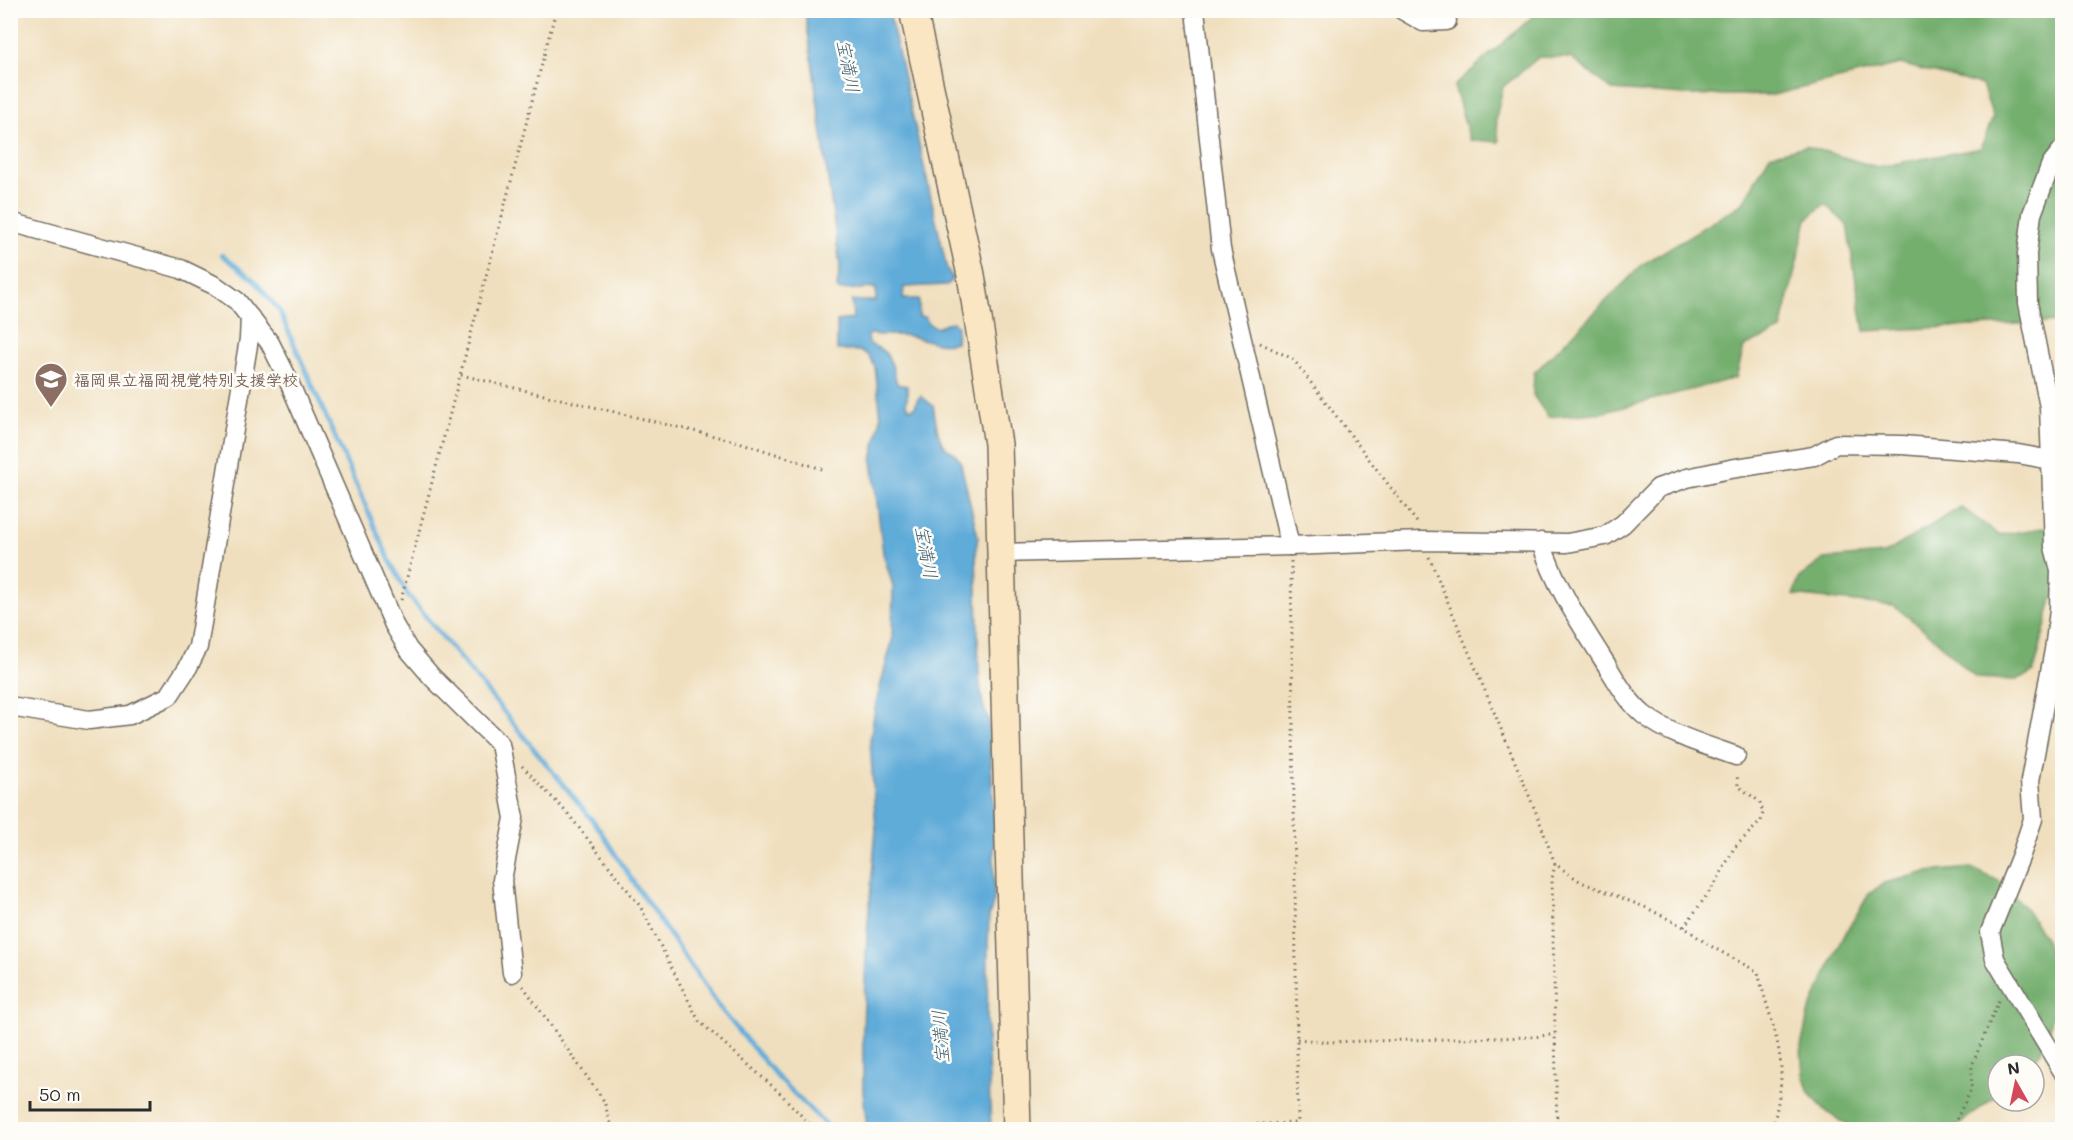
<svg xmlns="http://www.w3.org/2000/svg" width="2073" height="1140" font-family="Mali,'Klee One',sans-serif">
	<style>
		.forest { fill: #74af6e; stroke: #506d4c; stroke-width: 1.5 }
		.water { fill: #60acd9; stroke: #466c82; stroke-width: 1.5 }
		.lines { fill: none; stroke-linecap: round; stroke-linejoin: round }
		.stream { stroke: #60acd9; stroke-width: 4.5 }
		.street-casing { stroke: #706a5e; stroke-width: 21 }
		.secondary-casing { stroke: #706a5e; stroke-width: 30 }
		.path { stroke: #706a5e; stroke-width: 3; stroke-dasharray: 1.5 4.5; stroke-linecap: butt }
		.street { stroke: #fff; stroke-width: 18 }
		.secondary { stroke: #fbe6c4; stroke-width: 27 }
		.labels { text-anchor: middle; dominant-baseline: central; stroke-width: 5; stroke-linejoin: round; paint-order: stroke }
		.education-label { font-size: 16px; font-weight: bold; fill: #785e54; stroke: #fdfcf7; text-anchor: start }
		.water-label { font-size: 18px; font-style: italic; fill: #405f71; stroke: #fdfcf7 }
	</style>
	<rect width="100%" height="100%" fill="#fdfcf7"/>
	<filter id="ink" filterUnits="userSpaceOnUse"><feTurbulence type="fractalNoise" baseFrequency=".0167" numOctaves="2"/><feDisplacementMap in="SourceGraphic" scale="12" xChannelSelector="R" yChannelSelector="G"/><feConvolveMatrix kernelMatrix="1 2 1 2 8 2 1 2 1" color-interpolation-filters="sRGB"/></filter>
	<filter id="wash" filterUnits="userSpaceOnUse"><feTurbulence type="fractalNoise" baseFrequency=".008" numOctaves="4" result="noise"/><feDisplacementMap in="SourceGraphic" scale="24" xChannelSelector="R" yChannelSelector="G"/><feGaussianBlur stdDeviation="1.35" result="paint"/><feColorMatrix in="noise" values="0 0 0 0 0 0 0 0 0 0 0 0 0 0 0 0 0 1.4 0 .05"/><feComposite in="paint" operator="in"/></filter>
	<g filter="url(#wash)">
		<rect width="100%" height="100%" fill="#f0dfbe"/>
		<g class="forest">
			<polygon points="1539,11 2062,11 2062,322 1864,331 1847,225 1825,204 1807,219 1781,330 1744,347 1736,378 1605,412 1548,417 1533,395 1534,373 1643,264 1742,204 1770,155 1806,146 1877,167 1981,148 1993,117 1982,85 1900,64 1773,95 1685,95 1612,90 1571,58 1539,57 1503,87 1496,118 1499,142 1470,140 1454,86"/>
			<polygon points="1961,507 1999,535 2062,525 2062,597 2052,599 2034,672 2016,680 1976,678 1931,635 1894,606 1793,595 1800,577 1824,559 1884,554"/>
			<polygon points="1971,868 2001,882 2025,908 2046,939 2054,969 2055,997 2050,1028 2040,1053 2028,1065 1998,1065 1998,1095 1952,1129 1855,1129 1828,1113 1809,1093 1803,1074 1801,1047 1808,1015 1840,942 1869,894 1884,883 1927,872"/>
		</g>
		<path class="water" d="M 805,11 L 889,11 L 947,269 L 953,279 L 947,285 L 904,287 L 903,299 L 919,299 L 919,317 L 925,317 L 929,324 L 937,328 L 946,323 L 953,322 L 957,326 L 956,342 C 938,347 926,339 909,336 C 896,334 884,336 871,334 L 868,336 L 868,342 C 872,347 875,346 880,349 C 892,356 894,373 897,384 L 907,386 L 908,393 L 906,403 L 910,409 L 915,407 L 917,400 L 921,396 L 933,406 L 938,433 L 942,443 L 947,449 L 953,452 L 960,460 L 978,537 L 976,549 L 979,676 L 983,705 L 989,720 L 994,820 L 994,900 L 989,917 L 988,946 L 987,1036 L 991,1129 L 867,1129 L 863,1091 L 863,1027 L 867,934 L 876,829 L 870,740 L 876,703 L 892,641 L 893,586 L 883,553 L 872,460 L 881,418 L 875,367 L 868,355 L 860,351 L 837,350 L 837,321 L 853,319 L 852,301 L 876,301 L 876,288 L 839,290 L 837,288 L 840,266 Z"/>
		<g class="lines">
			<polyline class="stream" points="222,255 253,279 279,310 389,559 408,595 598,827 636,886 719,1007 778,1078 831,1130"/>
		</g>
	</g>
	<g filter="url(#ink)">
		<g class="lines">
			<defs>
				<g id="street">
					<polyline points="1195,10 1221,249 1290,546"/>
					<polyline points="1402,10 1423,22 1447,21"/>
					<polyline points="2062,150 2051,164 2032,214 2027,254 2028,303 2049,407 2054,547 2060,570 2059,610 2054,650 2030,781 2033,819 2021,855 1990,932 1995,959 2062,1070"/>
					<polyline points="10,222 181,269 216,286 237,301 270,343 286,375 394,625 408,649 432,677 500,744 514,818 502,880 512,973"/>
					<path d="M 1541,542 C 1554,583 1578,620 1601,656 C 1614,676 1625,699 1644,715 C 1670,735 1705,745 1736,756"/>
					<polyline points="1002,553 1290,546 1422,541 1567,543 1605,536 1623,524 1658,488 1687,478 1730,469 1814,456 1836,444 1902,445 2018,454 2051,460"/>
					<polyline points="10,707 89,720 130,715 169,696 188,667 198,647 249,339 250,317"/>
				</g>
				<polyline id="secondary" points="913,10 971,275 998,444 1017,1130"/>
			</defs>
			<use href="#street" class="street-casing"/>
			<use href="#secondary" class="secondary-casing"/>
			<g class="path">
				<polyline points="1260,343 1293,359 1419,525"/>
				<polyline points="461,375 739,442 825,470"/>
				<path d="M 1429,557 L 1538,817 L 1555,864 L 1581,882 L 1647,908 L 1684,927 L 1707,944 L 1758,972 C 1765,1003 1779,1036 1781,1068 C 1782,1088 1776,1110 1773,1130"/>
				<polyline points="1291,561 1298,1130"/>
				<polyline points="401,600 556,10"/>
				<polyline points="522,766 569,815 640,906 699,1021 780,1093 815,1130"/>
				<polyline points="1555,864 1552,879 1557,1130"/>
				<polyline points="1684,927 1717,881 1734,848 1761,821 1763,813 1760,802 1738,786 1737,773"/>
				<polyline points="523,986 604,1101 612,1130"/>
				<polyline points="1297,1039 1328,1042 1534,1037 1555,1034"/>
				<polyline points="1254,1130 1258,1124 1298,1123"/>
				<polyline points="1951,1130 1971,1090 1972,1065 2000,998"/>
			</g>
			<use href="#street" class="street"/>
			<use href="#secondary" class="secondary"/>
		</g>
	</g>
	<defs>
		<symbol id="school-pin" viewBox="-11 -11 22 30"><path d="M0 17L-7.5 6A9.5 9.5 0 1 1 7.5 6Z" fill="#8d6e63" stroke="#fdfcf7"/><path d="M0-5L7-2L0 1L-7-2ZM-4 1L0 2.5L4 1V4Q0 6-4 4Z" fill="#fff"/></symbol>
	</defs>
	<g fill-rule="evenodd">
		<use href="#school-pin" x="32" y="360" width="38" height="52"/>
	</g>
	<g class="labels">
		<g class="education-label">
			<text x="74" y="379">福岡県立福岡視覚特別支援学校</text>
		</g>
		<g class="water-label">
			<text transform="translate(849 66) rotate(79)">宝満川</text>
			<text transform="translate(927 552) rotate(80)">宝満川</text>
			<text transform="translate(940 1037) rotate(-94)">宝満川</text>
		</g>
	</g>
	<rect width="2073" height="1140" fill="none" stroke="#fdfcf7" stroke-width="36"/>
	<g transform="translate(2016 1083) rotate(351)"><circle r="28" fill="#fdfcf7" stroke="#a9a8a5" stroke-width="1.5"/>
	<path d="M0-4.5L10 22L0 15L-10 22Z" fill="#d1495b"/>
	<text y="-9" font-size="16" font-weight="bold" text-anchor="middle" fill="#2b2b2b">N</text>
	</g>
	<path d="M30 1101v9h120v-9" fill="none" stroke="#2b2b2b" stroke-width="3"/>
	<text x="39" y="1101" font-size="18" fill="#2b2b2b" stroke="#fdfcf7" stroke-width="4.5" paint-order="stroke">50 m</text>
</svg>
